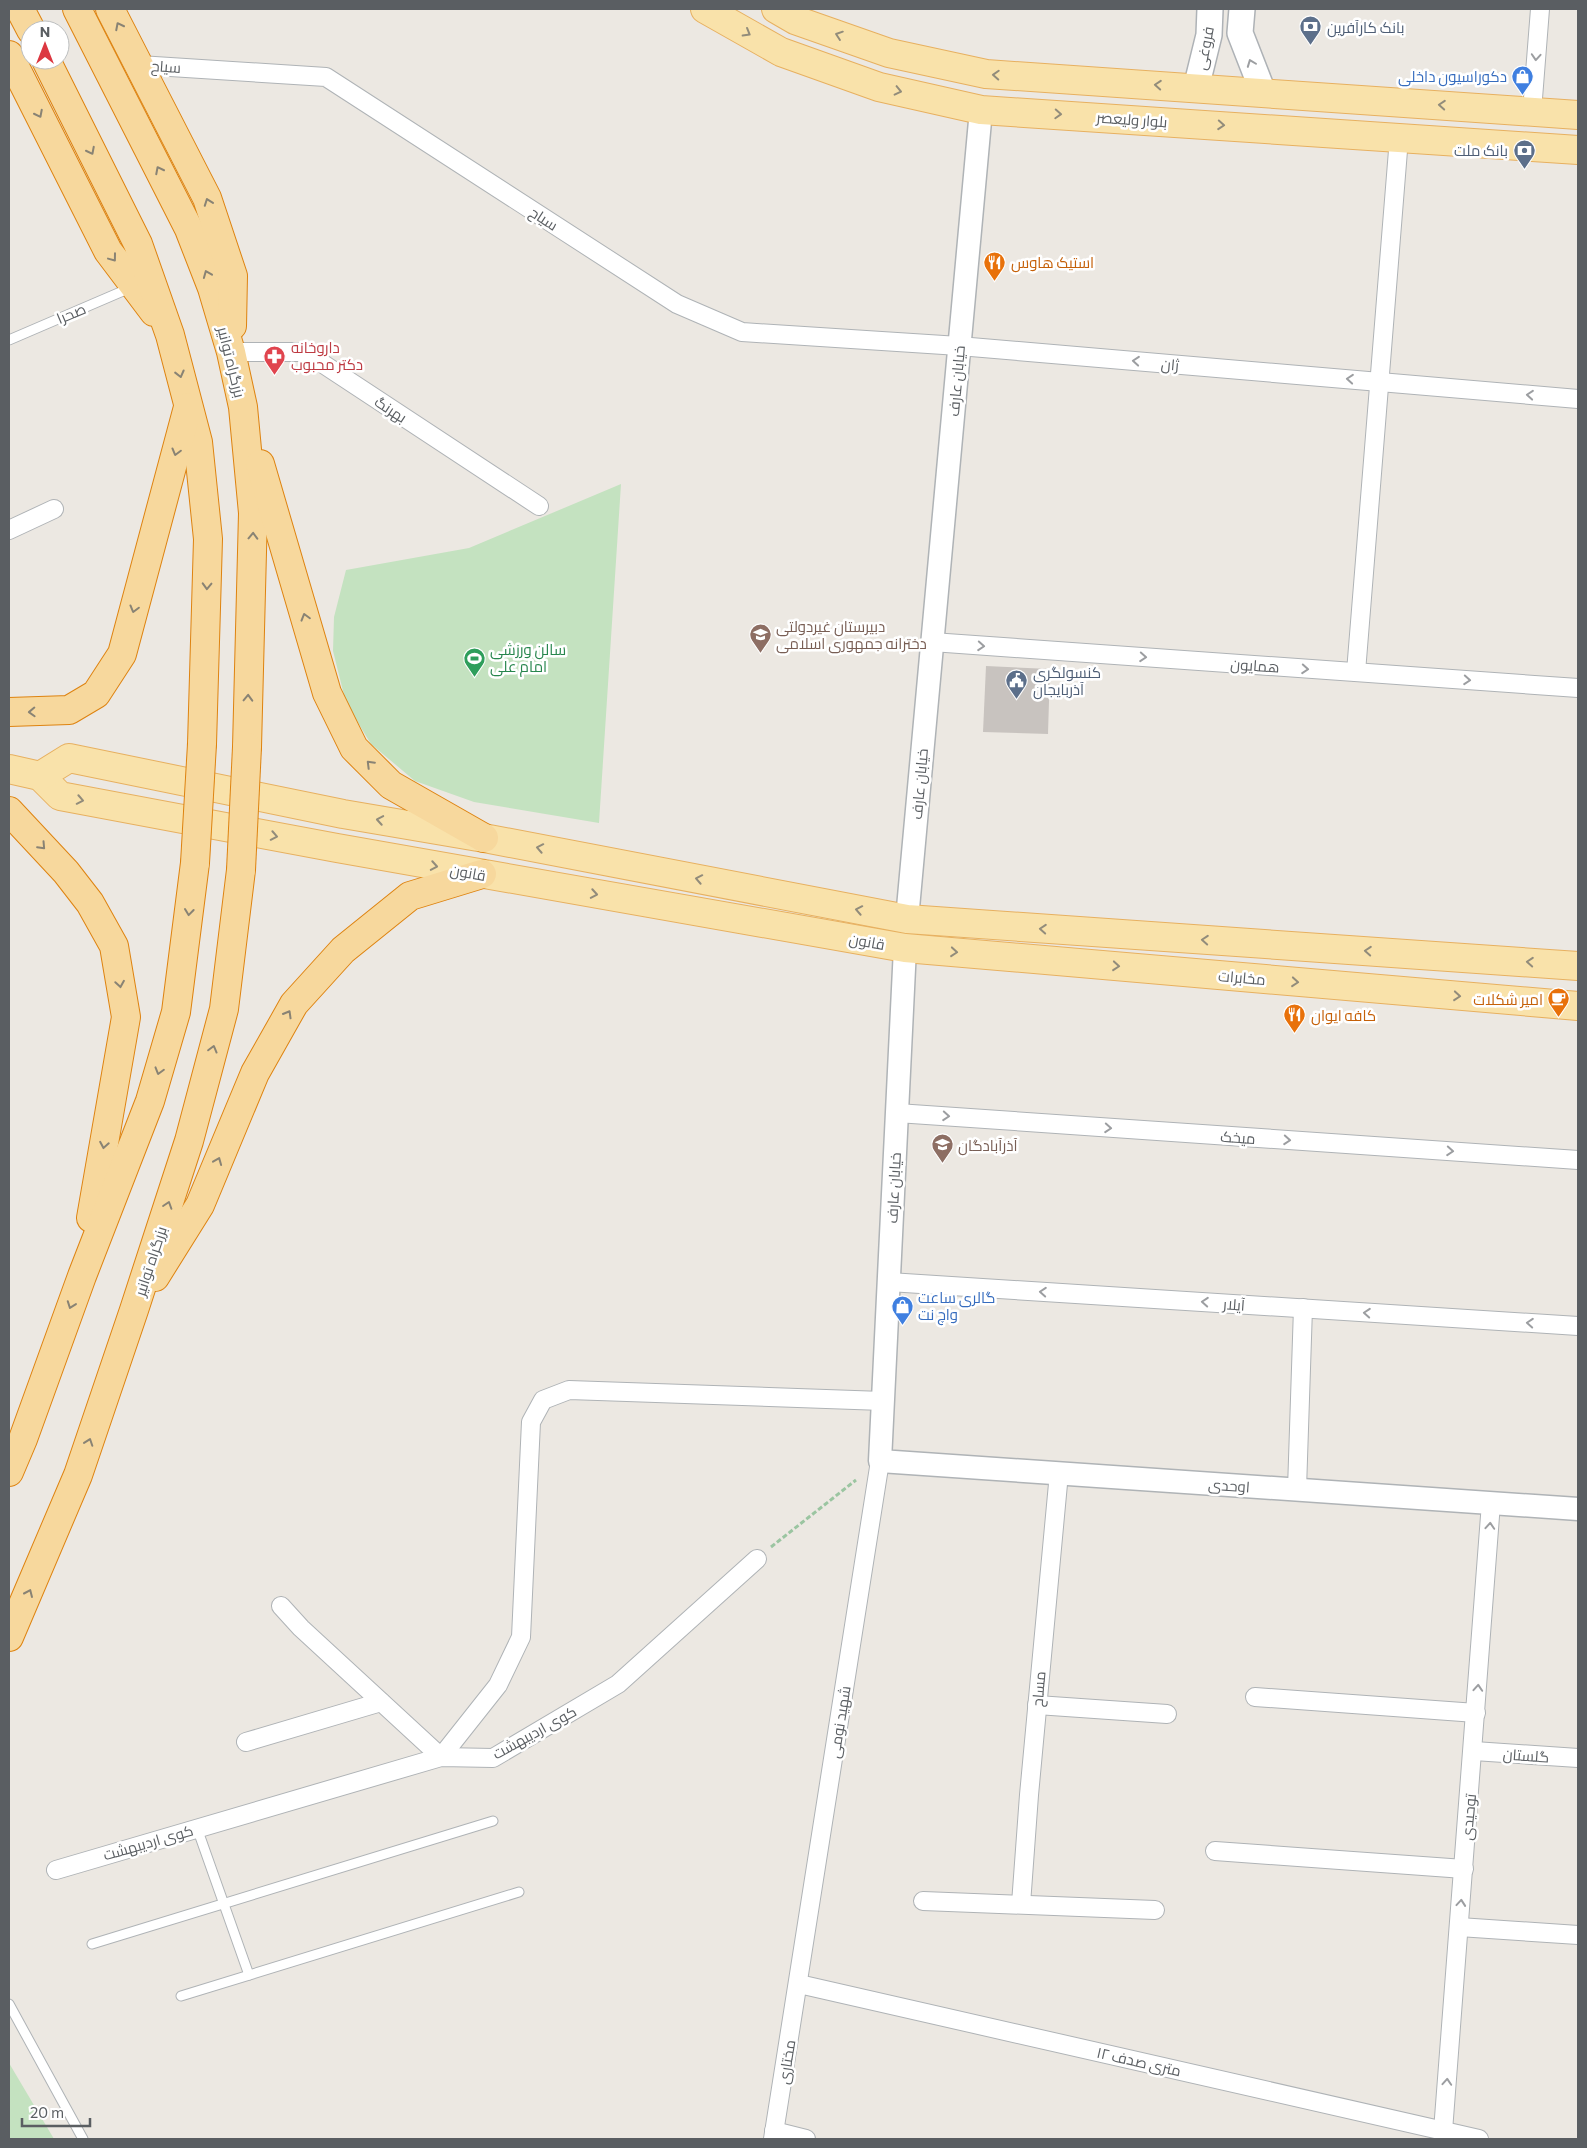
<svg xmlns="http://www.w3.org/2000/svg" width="1587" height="2148" font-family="Commissioner,Cairo,sans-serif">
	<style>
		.green { fill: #c4e2c0 }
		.building { fill: #c8c3bf }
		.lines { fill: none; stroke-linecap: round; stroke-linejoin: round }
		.service-casing { stroke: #afb3b6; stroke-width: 11 }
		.minor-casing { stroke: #afb3b6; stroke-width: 20 }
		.tertiary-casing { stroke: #afb3b6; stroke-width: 25 }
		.secondary-casing { stroke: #aeb2b6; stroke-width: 28 }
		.primary-casing { stroke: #e7b060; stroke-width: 30 }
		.trunk-casing { stroke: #de8310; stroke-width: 30 }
		.path { stroke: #9bc5a1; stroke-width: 3; stroke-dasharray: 5 2.5; stroke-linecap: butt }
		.service { stroke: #fff; stroke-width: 9 }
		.minor { stroke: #fff; stroke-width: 18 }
		.tertiary { stroke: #fff; stroke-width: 22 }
		.secondary { stroke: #fff; stroke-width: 25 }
		.primary { stroke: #f9e2aa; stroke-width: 28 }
		.trunk { stroke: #f7d89d; stroke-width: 28 }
		.trunk-bridge-casing { stroke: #de8310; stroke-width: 30; stroke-linecap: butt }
		.trunk-bridge { stroke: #f7d89d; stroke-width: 28 }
		.oneway { stroke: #898374 }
		.oneway2 { stroke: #928c7b }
		.oneway3 { stroke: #9c9ea1 }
		.labels { text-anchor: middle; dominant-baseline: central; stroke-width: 5; stroke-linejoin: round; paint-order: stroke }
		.service-label { font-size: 15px; fill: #4e5e75; stroke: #fff; text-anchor: start }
		.street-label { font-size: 15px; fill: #5a5e62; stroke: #fff }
		.shop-label { font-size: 15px; fill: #366cbe; stroke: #fff; text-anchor: end }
		.food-label { font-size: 15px; fill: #c56008; stroke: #fff; text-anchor: start }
		.health-label { font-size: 15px; fill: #be3a42; stroke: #fff; text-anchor: start }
		.education-label { font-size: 15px; fill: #785e54; stroke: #fff; text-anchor: start }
		.leisure-label { font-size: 15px; fill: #27864d; stroke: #fff; text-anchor: start }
	</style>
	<rect width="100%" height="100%" fill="#ece8e2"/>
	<g class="green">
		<polygon points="621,484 599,823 474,802 415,781 371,744 346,703 333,651 334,617 346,570 469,548"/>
		<polygon points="9,2063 54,2139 9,2139"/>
	</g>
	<polygon class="building" points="986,666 1050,669 1048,734 983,732"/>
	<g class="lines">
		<defs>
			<g id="service">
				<polyline points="9,340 130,288"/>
				<polyline points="197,1828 249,1975"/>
				<polyline points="92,1944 493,1821"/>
				<polyline points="181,1996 519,1892"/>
				<polyline points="9,2004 83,2139"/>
			</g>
			<g id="minor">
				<polyline points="139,65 326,77 677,304 742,332 959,346 1578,399"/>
				<polyline points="1532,111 1540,9"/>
				<polyline points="231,352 305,352 539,506"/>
				<polyline points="9,530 54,509"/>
				<polyline points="932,642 1578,688"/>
				<polyline points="1356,672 1399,138"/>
				<polyline points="897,1113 1578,1160"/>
				<polyline points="889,1282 1578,1326"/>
				<polyline points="1297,1489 1303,1308"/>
				<polyline points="281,1606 301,1628 441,1757 498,1685 521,1637 531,1422 543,1400 569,1390 883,1401"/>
				<polyline points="1255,1697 1476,1713"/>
				<polyline points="1037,1705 1167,1714"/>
				<polyline points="246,1742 381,1702"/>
				<polyline points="1474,1751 1578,1758"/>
				<polyline points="1215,1851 1464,1869"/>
				<polyline points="56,1870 441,1757 493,1758 618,1684 757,1559"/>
				<polyline points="923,1901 1155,1910"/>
				<polyline points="1021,1904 1029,1795 1059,1473"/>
				<polyline points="1459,1927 1578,1935"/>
				<polyline points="799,1984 1479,2139"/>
				<polyline points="774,2131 806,2139"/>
				<polyline points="1443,2131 1491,1503"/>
				<polyline points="773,2139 880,1461"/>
			</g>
			<g id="tertiary">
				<polyline points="907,919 981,110"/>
				<polyline points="905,948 880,1461 1578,1509"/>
			</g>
			<g id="secondary">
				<polyline points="1242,9 1240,33 1263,92"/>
				<polyline points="1196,88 1209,35 1210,9"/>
			</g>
			<g id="primary">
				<polyline points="705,9 781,52 879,87 981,110 1578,150"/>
				<polyline points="776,9 795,20 889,53 986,74 1578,115"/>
				<polyline points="9,769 40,776 60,796 337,848 905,948 1578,1006"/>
				<polyline points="40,776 69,758 343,814 484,838 907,919 1578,966"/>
			</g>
			<g id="trunk">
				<polyline points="20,9 31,30"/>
				<polyline points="77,9 189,229 212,288 231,352 243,407 253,513 247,747"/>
				<polyline points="110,9 207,198 233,276 232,326"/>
				<polyline points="9,55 108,251 154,312"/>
				<polyline points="46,60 138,244 170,335 198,442 208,539 202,744"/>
				<polyline points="260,464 327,693 354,748 391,785 484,838"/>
				<polyline points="9,712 69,710 96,694 122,654 188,407"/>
				<polyline points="9,811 66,872 90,903 114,946 126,1017 91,1218"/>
				<polyline points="155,1277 200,1205 255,1073 294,1004 343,950 410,896 482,874"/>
				<polyline points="9,1472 23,1439 82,1276 150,1101 176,1012 195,863"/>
				<polyline points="9,1637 78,1475 134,1310 189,1141 224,1009 241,870"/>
			</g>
		</defs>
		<use href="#service" class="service-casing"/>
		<use href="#minor" class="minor-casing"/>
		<use href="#tertiary" class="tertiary-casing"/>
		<use href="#secondary" class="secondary-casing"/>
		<use href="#primary" class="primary-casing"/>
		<use href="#trunk" class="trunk-casing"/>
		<polyline class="path" points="771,1547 856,1480"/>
		<use href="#service" class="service"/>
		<use href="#minor" class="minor"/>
		<use href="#tertiary" class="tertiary"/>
		<use href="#secondary" class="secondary"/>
		<use href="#primary" class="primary"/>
		<use href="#trunk" class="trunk"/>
		<defs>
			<g id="trunk-bridge">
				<polyline points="195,863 202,744"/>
				<polyline points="241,870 247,747"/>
			</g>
		</defs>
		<use href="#trunk-bridge" class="trunk-bridge-casing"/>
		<use href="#trunk-bridge" class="trunk-bridge"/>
	</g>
	<defs><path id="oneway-chevron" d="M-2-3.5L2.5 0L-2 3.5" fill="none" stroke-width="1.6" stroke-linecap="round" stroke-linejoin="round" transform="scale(1.25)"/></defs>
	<g class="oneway">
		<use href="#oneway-chevron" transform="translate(119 26) rotate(-117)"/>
		<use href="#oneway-chevron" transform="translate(39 114) rotate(63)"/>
		<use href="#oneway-chevron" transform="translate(91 151) rotate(63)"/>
		<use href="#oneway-chevron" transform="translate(159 170) rotate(-117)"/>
		<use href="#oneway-chevron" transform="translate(208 202) rotate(-110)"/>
		<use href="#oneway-chevron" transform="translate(113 258) rotate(53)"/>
		<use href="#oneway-chevron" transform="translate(207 274) rotate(-112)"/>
		<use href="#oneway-chevron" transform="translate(180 374) rotate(76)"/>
		<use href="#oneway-chevron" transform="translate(176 452) rotate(105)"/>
		<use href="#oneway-chevron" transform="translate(253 536) rotate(-88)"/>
		<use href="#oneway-chevron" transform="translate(207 586) rotate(92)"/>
		<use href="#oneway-chevron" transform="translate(134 609) rotate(105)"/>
		<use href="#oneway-chevron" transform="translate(305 617) rotate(-106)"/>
		<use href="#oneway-chevron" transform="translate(248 698) rotate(-88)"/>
		<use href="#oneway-chevron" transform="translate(32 712) rotate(178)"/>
		<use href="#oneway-chevron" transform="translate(370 764) rotate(-135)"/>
		<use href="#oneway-chevron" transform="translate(42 846) rotate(47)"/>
		<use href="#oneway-chevron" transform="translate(189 912) rotate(97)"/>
		<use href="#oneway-chevron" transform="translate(120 984) rotate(81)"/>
		<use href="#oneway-chevron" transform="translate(288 1014) rotate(-60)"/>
		<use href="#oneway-chevron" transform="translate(213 1049) rotate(-75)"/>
		<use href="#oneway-chevron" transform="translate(159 1071) rotate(106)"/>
		<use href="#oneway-chevron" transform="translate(104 1145) rotate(100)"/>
		<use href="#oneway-chevron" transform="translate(218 1161) rotate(-68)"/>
		<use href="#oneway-chevron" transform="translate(168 1205) rotate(-72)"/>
		<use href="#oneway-chevron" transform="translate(71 1305) rotate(110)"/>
		<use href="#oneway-chevron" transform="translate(89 1442) rotate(-71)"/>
		<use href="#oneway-chevron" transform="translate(29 1593) rotate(-66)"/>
	</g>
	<g class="oneway2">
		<use href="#oneway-chevron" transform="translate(747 33) rotate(30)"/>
		<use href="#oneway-chevron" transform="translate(839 35) rotate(-161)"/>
		<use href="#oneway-chevron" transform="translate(996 75) rotate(-177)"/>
		<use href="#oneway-chevron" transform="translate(1158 85) rotate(-176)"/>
		<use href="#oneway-chevron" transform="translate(898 91) rotate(13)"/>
		<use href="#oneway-chevron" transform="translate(1442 105) rotate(-176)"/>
		<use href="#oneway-chevron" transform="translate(1058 114) rotate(3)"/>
		<use href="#oneway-chevron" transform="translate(1221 125) rotate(4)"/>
		<use href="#oneway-chevron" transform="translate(80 800) rotate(11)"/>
		<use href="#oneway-chevron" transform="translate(380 820) rotate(-170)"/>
		<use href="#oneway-chevron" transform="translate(274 836) rotate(11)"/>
		<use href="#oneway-chevron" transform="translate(540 848) rotate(-169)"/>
		<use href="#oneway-chevron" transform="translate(434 866) rotate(10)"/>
		<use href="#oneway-chevron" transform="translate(699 879) rotate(-169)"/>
		<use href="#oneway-chevron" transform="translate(594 894) rotate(10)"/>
		<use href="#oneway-chevron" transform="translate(859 910) rotate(-169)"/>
		<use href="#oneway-chevron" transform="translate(1043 929) rotate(-176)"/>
		<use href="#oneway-chevron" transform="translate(1205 940) rotate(-176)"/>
		<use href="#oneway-chevron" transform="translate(1368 951) rotate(-176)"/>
		<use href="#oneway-chevron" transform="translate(954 952) rotate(5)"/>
		<use href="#oneway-chevron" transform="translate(1530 962) rotate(-176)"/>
		<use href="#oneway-chevron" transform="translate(1116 966) rotate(5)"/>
		<use href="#oneway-chevron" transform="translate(1295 982) rotate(5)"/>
		<use href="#oneway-chevron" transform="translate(1457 996) rotate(5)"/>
	</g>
	<g class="oneway3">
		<use href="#oneway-chevron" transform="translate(1536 57) rotate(94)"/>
		<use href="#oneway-chevron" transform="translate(1251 63) rotate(-111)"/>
		<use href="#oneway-chevron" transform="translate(1136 361) rotate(-175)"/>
		<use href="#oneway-chevron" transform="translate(1350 379) rotate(-175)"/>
		<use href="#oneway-chevron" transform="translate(1530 395) rotate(-175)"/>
		<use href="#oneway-chevron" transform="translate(981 646) rotate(4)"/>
		<use href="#oneway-chevron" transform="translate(1143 657) rotate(4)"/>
		<use href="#oneway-chevron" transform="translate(1305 669) rotate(4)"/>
		<use href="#oneway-chevron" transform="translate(1467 680) rotate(4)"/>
		<use href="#oneway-chevron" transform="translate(946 1116) rotate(4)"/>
		<use href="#oneway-chevron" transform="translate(1108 1128) rotate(4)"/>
		<use href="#oneway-chevron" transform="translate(1287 1140) rotate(4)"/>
		<use href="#oneway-chevron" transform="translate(1450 1151) rotate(4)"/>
		<use href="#oneway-chevron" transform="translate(1043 1292) rotate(-176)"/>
		<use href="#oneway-chevron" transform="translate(1205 1302) rotate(-176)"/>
		<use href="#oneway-chevron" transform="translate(1367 1313) rotate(-176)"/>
		<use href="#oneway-chevron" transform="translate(1530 1323) rotate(-176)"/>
		<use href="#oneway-chevron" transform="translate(1490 1526) rotate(-86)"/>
		<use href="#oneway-chevron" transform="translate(1478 1688) rotate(-86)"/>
		<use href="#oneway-chevron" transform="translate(1461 1903) rotate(-85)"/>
		<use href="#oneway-chevron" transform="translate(1447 2082) rotate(-86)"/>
	</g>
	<defs>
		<symbol id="bank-pin" viewBox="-11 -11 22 30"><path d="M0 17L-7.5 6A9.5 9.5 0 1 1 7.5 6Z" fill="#5c6f8a" stroke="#fff"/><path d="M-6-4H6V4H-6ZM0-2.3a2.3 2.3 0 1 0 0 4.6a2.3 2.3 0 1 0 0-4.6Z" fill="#fff"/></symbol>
		<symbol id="shop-pin" viewBox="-11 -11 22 30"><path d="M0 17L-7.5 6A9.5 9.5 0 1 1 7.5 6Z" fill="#3f7fe0" stroke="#fff"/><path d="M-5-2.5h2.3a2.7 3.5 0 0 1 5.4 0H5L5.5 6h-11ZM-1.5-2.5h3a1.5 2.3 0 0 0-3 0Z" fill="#fff"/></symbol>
		<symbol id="restaurant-pin" viewBox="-11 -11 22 30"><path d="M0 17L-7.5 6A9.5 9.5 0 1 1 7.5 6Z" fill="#e8710a" stroke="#fff"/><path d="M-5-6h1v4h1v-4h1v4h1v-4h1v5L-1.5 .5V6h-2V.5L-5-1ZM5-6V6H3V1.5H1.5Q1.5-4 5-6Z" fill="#fff"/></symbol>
		<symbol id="pharmacy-pin" viewBox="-11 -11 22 30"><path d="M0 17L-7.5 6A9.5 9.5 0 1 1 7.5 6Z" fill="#e0444e" stroke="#fff"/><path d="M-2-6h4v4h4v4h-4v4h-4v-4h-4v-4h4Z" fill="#fff"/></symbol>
		<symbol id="school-pin" viewBox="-11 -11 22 30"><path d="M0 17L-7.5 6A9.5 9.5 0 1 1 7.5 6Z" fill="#8d6e63" stroke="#fff"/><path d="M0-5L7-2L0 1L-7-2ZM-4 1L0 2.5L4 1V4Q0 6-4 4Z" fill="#fff"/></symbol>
		<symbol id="stadium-pin" viewBox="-11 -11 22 30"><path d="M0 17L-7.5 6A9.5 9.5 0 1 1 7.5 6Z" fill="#2e9e5b" stroke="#fff"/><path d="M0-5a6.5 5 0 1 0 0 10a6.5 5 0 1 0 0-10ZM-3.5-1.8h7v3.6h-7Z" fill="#fff"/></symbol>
		<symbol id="civic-pin" viewBox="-11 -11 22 30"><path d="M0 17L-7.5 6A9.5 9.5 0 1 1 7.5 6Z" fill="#5c6f8a" stroke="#fff"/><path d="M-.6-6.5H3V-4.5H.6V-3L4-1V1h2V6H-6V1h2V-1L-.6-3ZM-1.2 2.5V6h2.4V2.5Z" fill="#fff"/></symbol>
		<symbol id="cafe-pin" viewBox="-11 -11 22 30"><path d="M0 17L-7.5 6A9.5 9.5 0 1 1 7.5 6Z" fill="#e8710a" stroke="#fff"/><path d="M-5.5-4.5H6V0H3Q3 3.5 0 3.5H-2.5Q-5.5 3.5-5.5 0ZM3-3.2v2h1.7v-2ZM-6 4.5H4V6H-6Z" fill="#fff"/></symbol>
	</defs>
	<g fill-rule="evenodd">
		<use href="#bank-pin" x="1298" y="14" width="25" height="34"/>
		<use href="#shop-pin" x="1510" y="64" width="25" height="34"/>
		<use href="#bank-pin" x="1512" y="138" width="25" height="34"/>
		<use href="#restaurant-pin" x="982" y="250" width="25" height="34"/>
		<use href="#pharmacy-pin" x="262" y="344" width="25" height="34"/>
		<use href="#school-pin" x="748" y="622" width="25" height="34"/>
		<use href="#stadium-pin" x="462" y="646" width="25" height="34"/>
		<use href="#civic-pin" x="1004" y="668" width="25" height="34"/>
		<use href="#cafe-pin" x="1546" y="986" width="25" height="34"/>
		<use href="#restaurant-pin" x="1282" y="1002" width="25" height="34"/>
		<use href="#school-pin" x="930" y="1132" width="25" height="34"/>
		<use href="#shop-pin" x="890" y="1294" width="25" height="34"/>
	</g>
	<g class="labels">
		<g class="service-label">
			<text x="1327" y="27">بانک کارآفرین</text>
			<text x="1508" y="150" text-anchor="end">بانک ملت</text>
			<text x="1033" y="672">کنسولگری<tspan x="1033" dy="17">آذربایجان</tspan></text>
		</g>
		<g class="street-label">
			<text transform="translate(1204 48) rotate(-79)">فروغى</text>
			<text transform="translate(166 66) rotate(4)">سیاح</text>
			<text transform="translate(1132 119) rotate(4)">بلوار ولیعصر</text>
			<text transform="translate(544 218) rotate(33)">سیاح</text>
			<text transform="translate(71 313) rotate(-23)">صحرا</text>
			<text transform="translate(232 362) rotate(76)">بزرگراه توانیر</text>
			<text transform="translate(1170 364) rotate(5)">ژان</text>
			<text transform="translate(956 381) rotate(-85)">خیابان عارف</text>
			<text transform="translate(391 409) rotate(33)">بهرنگ</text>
			<text transform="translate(1255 665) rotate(4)">همایون</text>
			<text transform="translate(919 784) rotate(-85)">خیابان عارف</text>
			<text transform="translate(468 872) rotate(10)">قانون</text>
			<text transform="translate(867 941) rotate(10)">قانون</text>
			<text transform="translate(1242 977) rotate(5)">مخابرات</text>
			<text transform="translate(1238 1137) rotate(4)">میخک</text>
			<text transform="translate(893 1188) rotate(-87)">خیابان عارف</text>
			<text transform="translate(150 1261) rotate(-72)">بزرگراه توانیر</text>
			<text transform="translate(1234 1304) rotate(4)">آیلار</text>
			<text transform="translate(1229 1485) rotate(4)">اوحدی</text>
			<text transform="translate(1038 1689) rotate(-85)">مساح</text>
			<text transform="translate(839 1722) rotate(-81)">شهید نومی</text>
			<text transform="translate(534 1732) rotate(-29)">کوی اردیبهشت</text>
			<text transform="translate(1526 1755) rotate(4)">گلستان</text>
			<text transform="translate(1468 1817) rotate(-85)">توحیدی</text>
			<text transform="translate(148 1842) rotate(-16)">کوی اردیبهشت</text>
			<text transform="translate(1139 2061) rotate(13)">۱۲ متری صدف</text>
			<text transform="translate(786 2062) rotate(-81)">مختاری</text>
		</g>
		<g class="shop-label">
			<text x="1507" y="76">دکوراسیون داخلی</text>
			<text x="918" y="1297" text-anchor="start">گالری ساعت<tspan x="918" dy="17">واچ نت</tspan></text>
		</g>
		<g class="food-label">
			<text x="1011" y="262">استیک هاوس</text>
			<text x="1543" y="999" text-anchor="end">امیر شکلات</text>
			<text x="1311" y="1015">کافه ایوان</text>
		</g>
		<g class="health-label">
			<text x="291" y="347">داروخانه<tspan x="291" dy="17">دکتر محبوب</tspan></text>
		</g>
		<g class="education-label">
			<text x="776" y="626">دبیرستان غیردولتی<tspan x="776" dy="17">دخترانه جمهوری اسلامی</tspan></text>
			<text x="958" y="1145">آذرآبادگان</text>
		</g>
		<g class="leisure-label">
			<text x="490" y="649">سالن ورزشی<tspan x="490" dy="17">امام علی</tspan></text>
		</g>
	</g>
	<rect width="1587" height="2148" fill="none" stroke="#5a5e62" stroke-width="20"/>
	<g transform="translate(45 45)"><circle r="24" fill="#ffffff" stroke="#bdbfc0"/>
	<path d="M0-4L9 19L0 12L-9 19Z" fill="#dc3740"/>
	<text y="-8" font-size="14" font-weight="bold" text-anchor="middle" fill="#5a5e62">N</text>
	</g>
	<path d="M22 2118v8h68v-8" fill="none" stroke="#5a5e62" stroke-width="2.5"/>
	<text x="30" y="2118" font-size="15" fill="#5a5e62" stroke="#ffffff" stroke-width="4" paint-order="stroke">20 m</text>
</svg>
